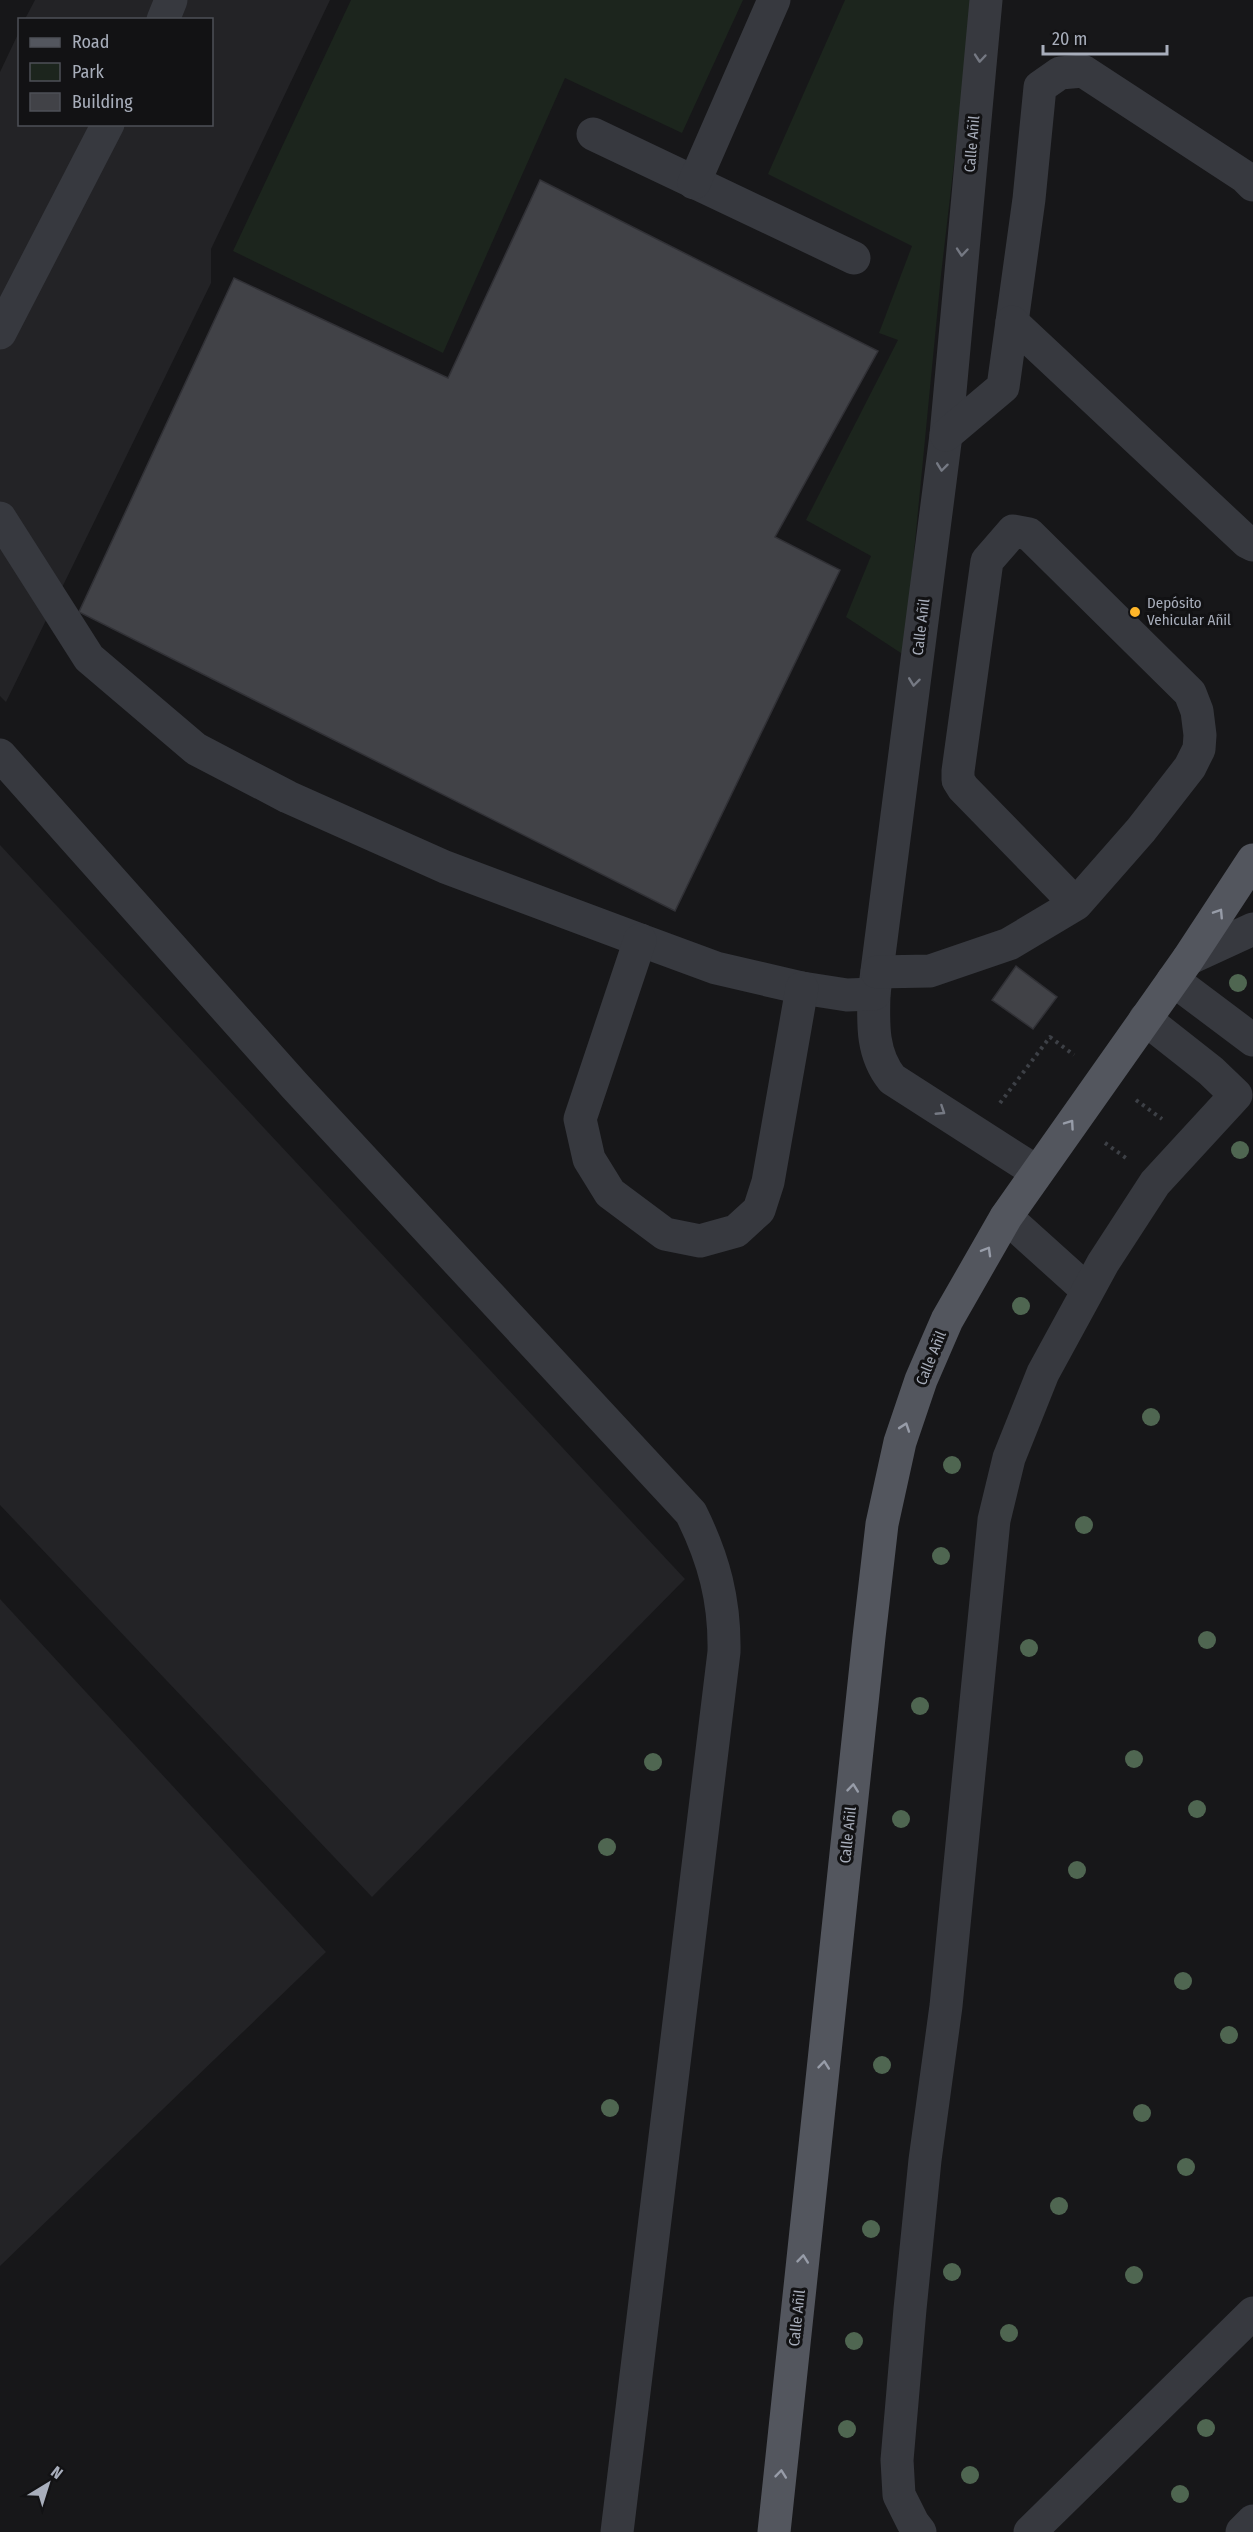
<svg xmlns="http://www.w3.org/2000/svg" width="1253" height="2532" font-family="'Fira Sans Condensed',sans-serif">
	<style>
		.built { fill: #232326 }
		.green { fill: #1c251d }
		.building { fill: #414247; stroke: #313136; stroke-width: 1.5 }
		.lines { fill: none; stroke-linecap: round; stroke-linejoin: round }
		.path { stroke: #3d4046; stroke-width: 4; stroke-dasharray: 3 4.5; stroke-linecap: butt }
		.minor { stroke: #37393f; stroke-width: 33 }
		.major { stroke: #53565e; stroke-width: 33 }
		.tree { fill: #4f6651 }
		.oneway { stroke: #757983 }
		.oneway2 { stroke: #979ca8 }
		.poi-dot { fill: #ffb629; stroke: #121214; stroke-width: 2 }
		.labels { text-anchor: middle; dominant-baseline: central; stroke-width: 6; stroke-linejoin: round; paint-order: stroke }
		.street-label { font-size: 15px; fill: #a8aebb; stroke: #121214 }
		.poi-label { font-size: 15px; fill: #a8aebb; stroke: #121214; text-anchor: start }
	</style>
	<rect width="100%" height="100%" fill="#171719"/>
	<g class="built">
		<polygon points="35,0 330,0 211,249 211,283 6,702 0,696 0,72 19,32 20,124 212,124 212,20 25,19"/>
		<polygon points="0,845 685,1579 372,1897 0,1505"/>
		<polygon points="0,1599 326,1952 0,2266"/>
	</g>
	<g class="green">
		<polygon points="351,0 743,0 682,133 565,78 443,353 233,251"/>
		<polygon points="845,0 973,0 941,275 904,655 846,617 871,556 806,520 898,340 879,333 912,246 768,174"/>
	</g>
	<g class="building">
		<polygon points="540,180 878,351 775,537 840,570 675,911 79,612 234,278 448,378"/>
		<polygon points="1016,966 1057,997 1033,1029 992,1000"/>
	</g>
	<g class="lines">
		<g class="path">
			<polyline points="1136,1100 1162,1119"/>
			<polyline points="1000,1103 1050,1037 1074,1055"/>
			<polyline points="1105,1143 1126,1158"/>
		</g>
		<g class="minor">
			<path d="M 986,0 L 946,435 L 874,994 C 873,1025 872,1054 892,1079 L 1037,1172"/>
			<polyline points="163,20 171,0"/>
			<polyline points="593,134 854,258"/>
			<polyline points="694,183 774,0"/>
			<polyline points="1012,322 1029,199 1040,87 1060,73 1083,71 1245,177 1253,185"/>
			<polyline points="0,333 108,124"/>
			<polyline points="946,435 1003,387 1012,322 1247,542 1253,545"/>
			<polyline points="0,518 89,658 196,749 288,797 445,867 640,940 716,968 802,988 847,995 874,994"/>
			<path d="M 0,755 L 295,1086 L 691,1513 C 714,1559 725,1601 724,1652 L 617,2532"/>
			<polyline points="640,940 580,1119 589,1159 610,1193 665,1234 700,1241 736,1231 759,1210 768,1182 802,988"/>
			<polyline points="1188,959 1253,929"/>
			<polyline points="877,972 930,971 1009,944 1076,904 1141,830 1190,767 1199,749 1200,735 1197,711 1190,693 1029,534 1013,531 987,561 958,771 958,780 963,788 1076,904"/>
			<polyline points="1173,980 1253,1040"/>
			<polyline points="1006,1217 1087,1290"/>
			<polyline points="920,2532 913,2523 899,2495 897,2460 910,2309 925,2160 946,2006 994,1520 1009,1458 1043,1373 1103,1263 1155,1183 1236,1095 1211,1071 1145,1019"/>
			<polyline points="1030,2532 1253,2313"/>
			<polyline points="1242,2532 1253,2521"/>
		</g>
		<polyline class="major" points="774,2532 869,1637 882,1524 900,1442 921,1380 947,1320 1006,1217 1188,959 1253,860"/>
	</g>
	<g class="tree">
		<circle cx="1238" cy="983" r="9"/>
		<circle cx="1240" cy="1150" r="9"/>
		<circle cx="1021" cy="1306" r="9"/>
		<circle cx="1151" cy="1417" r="9"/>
		<circle cx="952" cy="1465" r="9"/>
		<circle cx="1084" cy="1525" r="9"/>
		<circle cx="941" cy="1556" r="9"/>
		<circle cx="1207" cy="1640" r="9"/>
		<circle cx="1029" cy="1648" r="9"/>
		<circle cx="920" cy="1706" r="9"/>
		<circle cx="1134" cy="1759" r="9"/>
		<circle cx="653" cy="1762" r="9"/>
		<circle cx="1197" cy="1809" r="9"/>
		<circle cx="901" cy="1819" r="9"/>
		<circle cx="607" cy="1847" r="9"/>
		<circle cx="1077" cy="1870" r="9"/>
		<circle cx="1183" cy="1981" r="9"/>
		<circle cx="1229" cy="2035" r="9"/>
		<circle cx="882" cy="2065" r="9"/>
		<circle cx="610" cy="2108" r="9"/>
		<circle cx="1142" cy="2113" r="9"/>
		<circle cx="1186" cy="2167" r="9"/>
		<circle cx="1059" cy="2206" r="9"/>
		<circle cx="871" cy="2229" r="9"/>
		<circle cx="952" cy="2272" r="9"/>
		<circle cx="1134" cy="2275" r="9"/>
		<circle cx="1009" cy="2333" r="9"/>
		<circle cx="854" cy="2341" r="9"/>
		<circle cx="1206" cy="2428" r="9"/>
		<circle cx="847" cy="2429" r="9"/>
		<circle cx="970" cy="2475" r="9"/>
		<circle cx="1180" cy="2494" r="9"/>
	</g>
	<defs><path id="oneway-chevron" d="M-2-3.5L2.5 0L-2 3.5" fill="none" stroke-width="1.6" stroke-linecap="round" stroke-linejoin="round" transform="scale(1.5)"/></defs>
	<g class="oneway">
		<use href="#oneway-chevron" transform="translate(980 58) rotate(95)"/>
		<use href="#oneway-chevron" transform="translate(962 252) rotate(95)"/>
		<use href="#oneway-chevron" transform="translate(942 467) rotate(97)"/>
		<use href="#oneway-chevron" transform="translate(914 682) rotate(97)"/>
		<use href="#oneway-chevron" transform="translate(941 1111) rotate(33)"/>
	</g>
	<g class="oneway2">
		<use href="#oneway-chevron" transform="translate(1219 913) rotate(-57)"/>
		<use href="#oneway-chevron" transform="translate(1070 1124) rotate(-55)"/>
		<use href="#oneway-chevron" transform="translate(987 1251) rotate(-60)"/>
		<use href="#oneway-chevron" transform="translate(905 1427) rotate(-71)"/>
		<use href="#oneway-chevron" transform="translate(853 1788) rotate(-84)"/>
		<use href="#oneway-chevron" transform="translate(824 2065) rotate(-84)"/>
		<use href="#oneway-chevron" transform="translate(803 2259) rotate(-84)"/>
		<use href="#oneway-chevron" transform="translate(781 2474) rotate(-84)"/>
	</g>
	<circle class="poi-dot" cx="1135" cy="612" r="6"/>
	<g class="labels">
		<g class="street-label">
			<text transform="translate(972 144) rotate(-85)">Calle Añil</text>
			<text transform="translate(921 627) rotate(-83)">Calle Añil</text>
			<text transform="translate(931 1358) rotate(-68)">Calle Añil</text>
			<text transform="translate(848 1835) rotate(-84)">Calle Añil</text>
			<text transform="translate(797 2318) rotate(-84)">Calle Añil</text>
		</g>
		<g class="poi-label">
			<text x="1147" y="603">Depósito<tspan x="1147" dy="17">Vehicular Añil</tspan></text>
		</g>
	</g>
	<rect x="18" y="18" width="195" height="108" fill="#121214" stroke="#4e5057" stroke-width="1.5"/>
	<rect x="30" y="38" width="30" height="9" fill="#53565e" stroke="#4e5057" stroke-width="1.5"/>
	<text x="72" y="48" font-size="18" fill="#a8aebb">Road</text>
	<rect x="30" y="63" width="30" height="18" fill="#1c251d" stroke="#4e5057" stroke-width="1.5"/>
	<text x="72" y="78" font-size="18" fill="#a8aebb">Park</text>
	<rect x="30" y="93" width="30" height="18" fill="#414247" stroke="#4e5057" stroke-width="1.5"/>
	<text x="72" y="108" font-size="18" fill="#a8aebb">Building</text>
	<g transform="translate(48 2484) rotate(38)" stroke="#121214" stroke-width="4.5" paint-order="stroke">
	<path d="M0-4.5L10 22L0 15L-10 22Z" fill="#a8aebb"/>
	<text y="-9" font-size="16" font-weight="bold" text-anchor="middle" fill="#a8aebb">N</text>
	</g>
	<path d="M1043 45v9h124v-9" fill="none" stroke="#a8aebb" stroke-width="3"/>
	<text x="1052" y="45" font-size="18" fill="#a8aebb" stroke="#121214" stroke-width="4.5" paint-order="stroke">20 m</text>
</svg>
